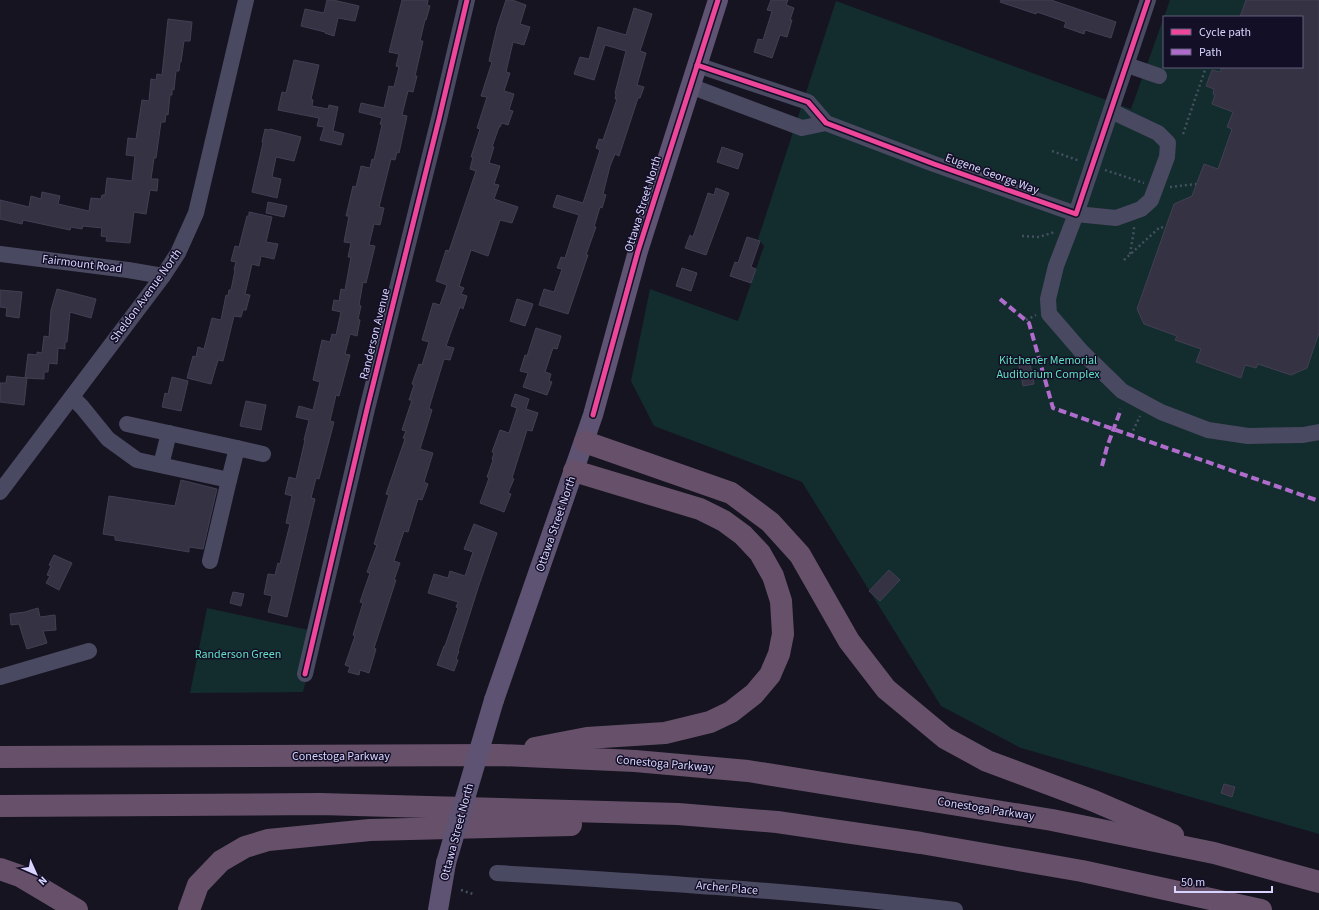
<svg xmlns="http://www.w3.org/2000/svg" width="1319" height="910" font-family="'Source Sans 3',sans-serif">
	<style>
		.green { fill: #132c2d }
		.building { fill: #343243; stroke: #433f54 }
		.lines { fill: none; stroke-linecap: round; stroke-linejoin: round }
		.path { stroke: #44505f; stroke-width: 2.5; stroke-dasharray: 2 3; stroke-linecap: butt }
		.minor { stroke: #4a4962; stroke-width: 16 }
		.major { stroke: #5e5373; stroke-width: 20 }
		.highway { stroke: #67516a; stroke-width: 22 }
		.major-bridge { stroke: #5e5373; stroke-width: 20 }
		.quiet { stroke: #b06ccc; stroke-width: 4; stroke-dasharray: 8 4; stroke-linecap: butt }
		.cycleway-casing { stroke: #130f26; stroke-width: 8 }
		.cycleway { stroke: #ed469a; stroke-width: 5 }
		.labels { text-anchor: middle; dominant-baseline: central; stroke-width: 3; stroke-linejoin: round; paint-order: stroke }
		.street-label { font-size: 12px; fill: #d9d4ff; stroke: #130f26 }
		.park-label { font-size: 12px; fill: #5fe0c0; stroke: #130f26 }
	</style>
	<rect width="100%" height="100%" fill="#161421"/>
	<g class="green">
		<polygon points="1170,0 1319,0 1319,834 1021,748 941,706 802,482 654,426 631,381 650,289 738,321 764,246 758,239 836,1 1131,109 1164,17 1164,67 1302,67 1302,17 1164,17"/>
		<polygon points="207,608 318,632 303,692 190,693"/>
	</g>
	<g class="building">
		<polygon points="327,0 333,0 359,6 355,21 338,18 334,36 325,33 325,32 301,26 305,9 324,13"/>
		<polygon points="402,0 428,0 427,5 430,6 426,20 425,20 420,41 423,41 415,76 417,76 413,92 408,91 402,115 407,116 399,153 397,152 395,160 391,159 379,207 384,208 380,225 374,224 369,245 375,246 366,283 363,282 359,305 361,306 358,319 360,320 357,336 350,334 345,354 350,355 339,396 336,395 330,421 334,422 319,479 316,478 311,498 315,499 287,617 268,612 272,596 264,594 268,574 275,575 278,563 280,564 290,524 286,523 292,496 285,494 289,477 296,479 305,440 304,440 309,420 296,417 299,406 313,410 320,382 313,380 322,340 330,342 332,334 336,335 341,312 332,310 334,300 339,301 341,289 345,290 351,257 348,257 351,243 344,242 349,216 346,216 353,186 356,187 361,166 370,168 372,159 374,160 382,125 380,124 382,118 359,112 361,103 384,108 389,86 394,87 399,67 396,66 399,54 389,52"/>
		<polygon points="506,0 512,0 526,5 520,24 530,27 524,45 513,42 506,72 510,73 504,91 514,94 509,110 513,111 508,125 502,123 500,127 499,127 492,147 494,147 489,163 500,166 494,184 499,185 494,199 518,207 512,223 500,220 488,256 471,250 459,286 464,288 461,294 467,296 463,309 460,307 446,346 454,348 450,360 444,359 429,408 432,410 420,449 433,453 424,482 428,484 422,500 418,499 408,532 404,531 394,561 400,563 394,580 396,580 374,648 376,649 369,673 360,670 359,675 348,672 350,667 345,665 355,636 353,635 363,603 360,602 370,573 367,572 377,545 374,544 389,495 386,494 405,439 403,438 406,431 402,430 412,400 409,400 414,385 412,384 419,364 422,365 429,342 422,340 433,303 440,305 447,285 436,281 446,250 449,251 476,171 470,169 473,157 471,157 480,129 477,128 487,97 481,96 492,62 489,61 497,27"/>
		<polygon points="771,0 788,0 786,5 794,8 790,20 792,20 787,37 780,35 772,58 754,52 758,39 763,40 769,21 772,11 767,10"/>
		<polygon points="1001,0 1051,0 1116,22 1111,38 1085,30 1084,34 1064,27 1066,22 1037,12 1036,14 1000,2"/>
		<polygon points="1246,0 1319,0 1319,333 1307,368 1291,375 1258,364 1256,368 1245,365 1241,378 1196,362 1201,349 1175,340 1177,336 1144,324 1137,309 1174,204 1192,196 1204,164 1218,169 1232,129 1227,127 1233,112 1212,104 1215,95 1213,94 1214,89 1206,86 1212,70 1220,72 1222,67 1302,67 1302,17 1240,17"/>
		<polygon points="634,8 652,14 640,51 646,53 637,85 644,87 640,98 638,98 619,156 615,154 610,166 603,194 606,195 602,208 600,207 594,227 596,227 586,255 588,255 568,314 539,305 544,289 554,292 562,269 557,268 561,257 565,258 579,215 553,207 557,195 583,203 600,150 596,148 599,139 603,140 617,99 615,99 616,94 615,93 626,51 605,45 594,80 574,74 580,57 589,59 598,27 626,35"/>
		<polygon points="168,19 192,22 190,41 184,41 181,62 180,62 179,71 176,71 174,90 172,89 172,95 170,95 168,115 166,114 165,122 161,122 156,158 154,158 151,179 158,179 157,191 150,190 146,214 134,212 130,243 106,241 107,237 101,236 102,228 83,226 82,229 71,227 70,230 23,220 22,224 0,219 0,200 29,207 31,196 41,199 42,192 60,196 58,204 89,211 91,198 101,199 102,195 105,195 107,178 132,181 135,156 126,155 128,138 136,139 142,100 149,101 151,79 156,80 157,74 162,75"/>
		<polygon points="294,60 319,65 311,99 313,100 312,106 328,109 329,105 338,107 333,131 344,134 341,145 320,140 324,127 317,126 319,118 278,110 282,92 286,93"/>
		<polygon points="265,129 269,130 270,129 301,137 294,161 276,157 272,177 281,179 277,198 252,192 263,143 262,142"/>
		<polygon points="722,147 743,154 738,169 717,162"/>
		<polygon points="716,188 729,193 706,255 685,248 690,235 693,237 708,193 714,195"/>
		<polygon points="268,202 287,206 284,217 266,213"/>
		<polygon points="249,212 272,217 266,242 278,244 274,259 261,256 259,266 252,264 245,294 250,295 246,310 243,310 241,317 234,316 223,361 218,360 211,384 187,378 193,356 196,357 198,347 204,349 212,318 221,320 226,295 228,296 229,290 231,290 235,270 234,270 236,262 231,261 235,246 239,247 247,216 249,216"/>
		<polygon points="747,237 760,241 751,267 756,269 751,283 730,276 735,262 738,263"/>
		<polygon points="682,268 697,273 691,291 676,286"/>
		<polygon points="57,289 96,299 91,318 70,312 67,342 65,342 65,349 58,348 57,364 49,363 48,372 44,372 44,379 25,378 28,354 37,355 37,352 42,353 44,336 49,337 51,310"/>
		<polygon points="0,290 22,292 19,318 6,316 7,308 0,307"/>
		<polygon points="517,299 533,304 525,326 510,321"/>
		<polygon points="536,328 561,336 557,349 553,348 545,372 551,374 549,381 552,382 547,395 523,387 528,373 520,371 525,355 527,356"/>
		<polygon points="1029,359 1034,384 1023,386 1018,361"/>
		<polygon points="7,376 27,378 24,405 0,402 0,383 6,383"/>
		<polygon points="172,377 188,381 181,411 162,407 165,393 168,394"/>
		<polygon points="515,394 529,399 526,409 538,413 532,431 527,430 512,478 514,479 508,493 511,494 504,512 480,503 489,478 487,477 493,460 492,459 494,453 492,452 500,430 509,433 517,408 511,406"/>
		<polygon points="246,401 266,405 261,430 240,426"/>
		<polygon points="181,480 217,489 203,549 189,547 189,552 148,545 115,540 115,536 103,534 109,496 175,506"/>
		<polygon points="474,524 497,533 479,585 458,651 459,651 456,659 458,660 454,671 437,665 444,646 445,646 458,608 456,607 458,602 428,593 434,574 448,578 450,571 465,576 473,552 464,549"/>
		<polygon points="54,555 72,563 59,590 46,583 50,576 47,575 51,566 49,565"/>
		<polygon points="889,570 900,580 880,601 869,591"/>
		<polygon points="233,592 244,594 241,606 230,603"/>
		<polygon points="38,608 40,617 55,615 56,630 43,631 47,643 27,649 19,624 11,625 10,614 25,612"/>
		<polygon points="1224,784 1235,787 1232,797 1221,793"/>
	</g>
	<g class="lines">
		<g class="path">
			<polyline points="1183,134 1206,67"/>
			<polyline points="1052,151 1080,161"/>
			<polyline points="1105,170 1144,183"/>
			<polyline points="1170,187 1196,184"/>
			<polyline points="1022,236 1039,237 1055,232"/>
			<polyline points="1130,254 1134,230 1134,226"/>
			<polyline points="1124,260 1160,227 1165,228"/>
			<polyline points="1026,320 1036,315"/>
			<polyline points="1131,435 1140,416"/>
			<polyline points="461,890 473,894"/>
		</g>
		<g class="minor">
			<polyline points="1148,0 1076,214 1056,266 1048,299 1049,314 1081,351 1122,391 1161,412 1208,430 1248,436 1303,435 1319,432"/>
			<polyline points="697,65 808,102 826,123 934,164 1076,214 1116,218 1141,209 1151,200 1167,157 1168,143 1158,133 1111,111"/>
			<polyline points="1127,65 1159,76"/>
			<polyline points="690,86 802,128 826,123"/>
			<polyline points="0,254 128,270 163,276"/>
			<polyline points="72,397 82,407 108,439 137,460 229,480 237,448 127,424"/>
			<polyline points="237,448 263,454"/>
			<polyline points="161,465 169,433"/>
			<polyline points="0,492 163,276 178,253 196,213 246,0"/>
			<polyline points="210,561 229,480"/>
			<polyline points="305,674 367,409 439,119 467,0"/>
			<polyline points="0,677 89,651"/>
			<path d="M 497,873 C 650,882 803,891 955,910"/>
		</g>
		<g class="major">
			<polyline points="494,700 593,415 638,251 718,0"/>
			<polyline points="438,910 446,863"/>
		</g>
		<g class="highway">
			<polyline points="585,442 731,493 770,522 800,555 849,641 886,689 945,738 987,761 1094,801 1173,835"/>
			<polyline points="535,748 587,738 665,733 710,722 731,712 754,694 770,675 779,654 783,634 781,601 773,576 760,553 743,535 724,521 700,509 574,471"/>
			<polyline points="0,757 500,755 635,761 748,771 1052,820 1214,853 1319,882"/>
			<polyline points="0,806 320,804 678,814 777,822 921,843 1082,871 1261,910"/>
			<polyline points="0,869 20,876 77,910"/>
			<polyline points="189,910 198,885 221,861 245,847 268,840 370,830 571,825"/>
		</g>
		<polyline class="major-bridge" points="446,863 494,700"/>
		<g class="quiet">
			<polyline points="1000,299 1029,323 1053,408 1319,501"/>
			<polyline points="1102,466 1107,447 1121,409"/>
		</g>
		<defs>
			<g id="cycleway">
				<polyline points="697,65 808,102 826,123 934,164 1076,214 1148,0"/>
				<polyline points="593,415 638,251 718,0"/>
				<polyline points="305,674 367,409 439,119 467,0"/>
			</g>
		</defs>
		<use href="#cycleway" class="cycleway-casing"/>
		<use href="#cycleway" class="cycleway"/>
	</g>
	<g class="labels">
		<g class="street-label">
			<text transform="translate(992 174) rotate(20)">Eugene George Way</text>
			<text transform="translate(643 204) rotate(-73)">Ottawa Street North</text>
			<text transform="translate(82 264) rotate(7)">Fairmount Road</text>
			<text transform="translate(146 296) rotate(-54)">Sheldon Avenue North</text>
			<text transform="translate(375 334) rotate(-76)">Randerson Avenue</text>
			<text transform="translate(556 524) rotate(-71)">Ottawa Street North</text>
			<text x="341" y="756">Conestoga Parkway</text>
			<text transform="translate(665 764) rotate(5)">Conestoga Parkway</text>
			<text transform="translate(986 809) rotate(9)">Conestoga Parkway</text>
			<text transform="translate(457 832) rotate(-75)">Ottawa Street North</text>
			<text transform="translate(727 888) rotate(5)">Archer Place</text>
		</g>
		<g class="park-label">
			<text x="1048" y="360">Kitchener Memorial<tspan x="1048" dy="14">Auditorium Complex</tspan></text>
			<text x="238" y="654">Randerson Green</text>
		</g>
	</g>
	<rect x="1163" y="16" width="140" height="52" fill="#130f26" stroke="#625e7d"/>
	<rect x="1171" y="29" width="20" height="6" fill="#ed469a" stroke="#625e7d"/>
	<text x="1199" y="36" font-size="12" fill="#d9d4ff">Cycle path</text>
	<rect x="1171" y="49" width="20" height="6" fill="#b06ccc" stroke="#625e7d"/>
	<text x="1199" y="56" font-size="12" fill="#d9d4ff">Path</text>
	<g transform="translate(36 874) rotate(135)" stroke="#130f26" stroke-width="3" paint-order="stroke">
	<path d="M0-3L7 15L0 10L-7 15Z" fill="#d9d4ff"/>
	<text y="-6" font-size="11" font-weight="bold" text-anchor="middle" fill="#d9d4ff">N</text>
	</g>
	<path d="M1175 886v6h97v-6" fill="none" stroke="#d9d4ff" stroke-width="2"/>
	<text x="1181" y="886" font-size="12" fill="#d9d4ff" stroke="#130f26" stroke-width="3" paint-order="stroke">50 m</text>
</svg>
